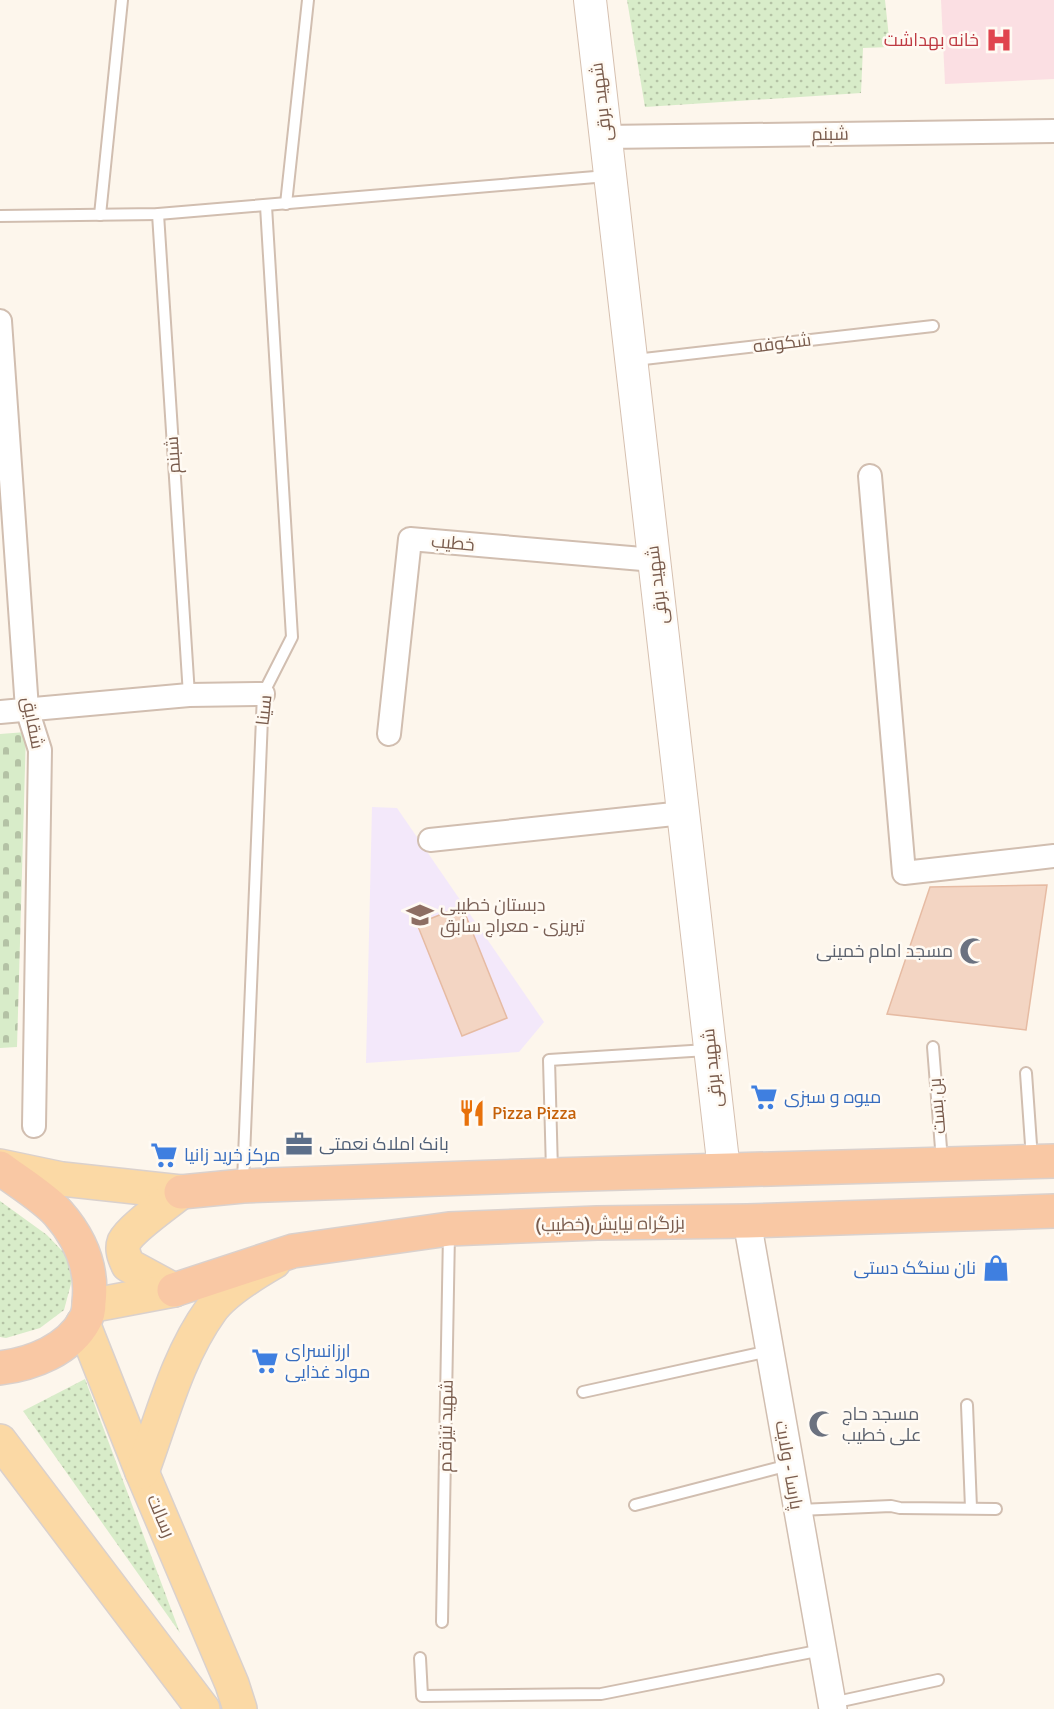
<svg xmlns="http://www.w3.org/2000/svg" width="1054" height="1709" font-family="Signika,Cairo,sans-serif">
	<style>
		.education { fill: #f3e8fa }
		.medical { fill: #fbdfe3 }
		.green { fill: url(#green-dots) }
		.cemetery { fill: url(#cemetery-stones) }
		.building { fill: #f3d5c3; stroke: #e6bba3; stroke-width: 1.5 }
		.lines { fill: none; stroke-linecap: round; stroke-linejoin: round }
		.service-casing { stroke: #d1beb0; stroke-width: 14 }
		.minor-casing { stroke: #d1beb0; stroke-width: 26 }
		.tertiary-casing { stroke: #d1beb0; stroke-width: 30 }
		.secondary-casing { stroke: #d6c0b0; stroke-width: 34 }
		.primary-casing { stroke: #dad1cd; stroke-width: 36 }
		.trunk-casing { stroke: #dad1cd; stroke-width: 36 }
		.service { stroke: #fff; stroke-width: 10 }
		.minor { stroke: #fff; stroke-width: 22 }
		.tertiary { stroke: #fff; stroke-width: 27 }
		.secondary { stroke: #fff; stroke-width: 32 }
		.primary { stroke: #fbd9a5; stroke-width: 33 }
		.trunk { stroke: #f9c8a4; stroke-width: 33 }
		.labels { text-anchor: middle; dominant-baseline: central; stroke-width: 5; stroke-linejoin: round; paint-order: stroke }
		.health-label { font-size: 18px; fill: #be3a42; stroke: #fffaf3; text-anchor: end }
		.street-label { font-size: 18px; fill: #7a5c4d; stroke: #fffaf3 }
		.education-label { font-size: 18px; fill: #785e54; stroke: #fffaf3; text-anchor: start }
		.worship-label { font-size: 18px; fill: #5b616d; stroke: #fffaf3; text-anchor: end }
		.shop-label { font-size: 18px; fill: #366cbe; stroke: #fffaf3; text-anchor: start }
		.food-label { font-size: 18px; fill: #c56008; stroke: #fffaf3; text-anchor: start }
		.service-label { font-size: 18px; fill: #4e5e75; stroke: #fffaf3; text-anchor: start }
	</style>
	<defs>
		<pattern id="green-dots" width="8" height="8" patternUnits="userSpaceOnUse" patternTransform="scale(1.5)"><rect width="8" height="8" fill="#d8ecc9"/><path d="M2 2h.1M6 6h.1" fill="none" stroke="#b4c2a5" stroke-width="1.8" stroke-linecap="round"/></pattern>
		<pattern id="cemetery-stones" width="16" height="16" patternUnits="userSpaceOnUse" patternTransform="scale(1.5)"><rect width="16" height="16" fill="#d8ecc9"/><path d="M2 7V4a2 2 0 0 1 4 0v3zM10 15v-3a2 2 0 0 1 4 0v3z" fill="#b4c2a5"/></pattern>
	</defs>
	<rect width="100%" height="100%" fill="#fdf6ec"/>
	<polygon class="education" points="372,807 397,808 544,1022 519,1052 366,1063"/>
	<polygon class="medical" points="941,0 1054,0 1054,79 945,84"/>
	<g class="green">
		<polygon points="627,0 885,0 890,47 863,48 861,93 645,107"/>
		<polygon points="0,1201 47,1235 67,1256 72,1280 64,1310 40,1328 6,1338 0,1337"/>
		<polygon points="85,1379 180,1633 23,1411"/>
	</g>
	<polygon class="cemetery" points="26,732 17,1047 0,1048 0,734"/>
	<g class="building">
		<polygon points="1047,885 1026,1030 887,1014 930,887"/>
		<polygon points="462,906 507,1018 462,1036 417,924"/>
	</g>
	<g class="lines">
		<defs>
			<g id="service">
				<polyline points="286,204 308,0"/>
				<polyline points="158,214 189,695"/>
				<polyline points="100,215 122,0"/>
				<polyline points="0,216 158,214 607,176"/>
				<polyline points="635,360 933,326"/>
				<polyline points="933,1047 942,1161"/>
				<polyline points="1026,1073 1032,1159"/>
				<polyline points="552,1171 549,1060 707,1050"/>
				<polyline points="243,1181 263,694 292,637 266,206"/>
				<polyline points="583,1392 769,1351"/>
				<polyline points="967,1405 971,1508"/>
				<polyline points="635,1505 789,1465"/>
				<polyline points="799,1510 891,1506 900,1508 996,1509"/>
				<polyline points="442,1622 449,1233"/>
				<polyline points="420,1658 422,1696 601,1694 822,1650"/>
				<polyline points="832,1703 938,1680"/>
			</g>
			<g id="minor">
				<polyline points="605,137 1054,131"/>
				<polyline points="0,321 27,709 40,750 34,1126"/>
				<polyline points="870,476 904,873 1054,856"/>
				<polyline points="0,712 189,695 263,694"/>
				<polyline points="389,734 410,539 654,560"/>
				<polyline points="430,840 683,813"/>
			</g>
			<polyline id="tertiary" points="747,1221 833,1709"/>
			<polyline id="secondary" points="590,0 724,1170"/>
			<g id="primary">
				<polyline points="0,1166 62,1179 181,1192"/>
				<path d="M 174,1290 L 128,1265 C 125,1258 121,1250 124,1242 C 131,1228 168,1203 181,1192"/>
				<polyline points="89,1306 174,1290"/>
				<polyline points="83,1323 142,1472 232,1684 240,1709"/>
				<polyline points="0,1441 203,1709"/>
				<path d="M 142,1472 C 162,1418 177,1357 211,1310 C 224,1292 255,1273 274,1262"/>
			</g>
			<g id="trunk">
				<path d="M 0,1168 C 17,1181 45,1198 58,1213 C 80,1238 93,1268 89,1302 C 89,1308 88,1315 85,1320 C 69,1350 32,1364 0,1368"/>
				<polyline points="181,1192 243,1186 552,1175 1054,1161"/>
				<polyline points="174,1290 293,1251 449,1229 597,1223 747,1221 1054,1211"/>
			</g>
		</defs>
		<use href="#service" class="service-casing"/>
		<use href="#minor" class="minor-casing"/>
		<use href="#tertiary" class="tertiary-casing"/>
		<use href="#secondary" class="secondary-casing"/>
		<use href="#primary" class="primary-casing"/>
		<use href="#trunk" class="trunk-casing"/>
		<use href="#service" class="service"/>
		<use href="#minor" class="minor"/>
		<use href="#tertiary" class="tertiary"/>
		<use href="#secondary" class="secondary"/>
		<use href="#primary" class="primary"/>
		<use href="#trunk" class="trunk"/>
	</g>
	<defs>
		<symbol id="hospital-bare" viewBox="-9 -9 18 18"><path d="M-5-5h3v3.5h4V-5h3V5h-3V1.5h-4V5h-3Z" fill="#e0444e" stroke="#fffaf3" stroke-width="2.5" paint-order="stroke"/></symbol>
		<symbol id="school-bare" viewBox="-9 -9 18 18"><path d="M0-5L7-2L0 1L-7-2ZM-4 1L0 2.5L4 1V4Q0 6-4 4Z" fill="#8d6e63" stroke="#fffaf3" stroke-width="2.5" paint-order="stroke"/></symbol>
		<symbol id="mosque-bare" viewBox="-9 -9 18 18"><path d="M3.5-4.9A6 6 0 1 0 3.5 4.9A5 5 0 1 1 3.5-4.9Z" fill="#6b7280" stroke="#fffaf3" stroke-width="2.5" paint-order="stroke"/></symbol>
		<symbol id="supermarket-bare" viewBox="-9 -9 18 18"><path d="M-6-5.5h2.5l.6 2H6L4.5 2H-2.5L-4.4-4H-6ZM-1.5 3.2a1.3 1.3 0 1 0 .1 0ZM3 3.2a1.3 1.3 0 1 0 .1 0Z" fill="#3f7fe0" stroke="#fffaf3" stroke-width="2.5" paint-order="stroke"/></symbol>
		<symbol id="restaurant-bare" viewBox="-9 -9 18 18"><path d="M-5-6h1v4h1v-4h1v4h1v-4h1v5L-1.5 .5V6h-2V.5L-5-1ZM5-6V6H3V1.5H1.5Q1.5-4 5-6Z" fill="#e8710a" stroke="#fffaf3" stroke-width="2.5" paint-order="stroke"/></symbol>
		<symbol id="office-bare" viewBox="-9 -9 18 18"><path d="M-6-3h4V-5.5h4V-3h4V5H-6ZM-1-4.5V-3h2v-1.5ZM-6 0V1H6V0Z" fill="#5c6f8a" stroke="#fffaf3" stroke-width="2.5" paint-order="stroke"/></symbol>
		<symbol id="shop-bare" viewBox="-9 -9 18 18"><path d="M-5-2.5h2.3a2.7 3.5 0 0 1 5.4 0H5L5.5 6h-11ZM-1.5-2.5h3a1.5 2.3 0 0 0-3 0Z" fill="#3f7fe0" stroke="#fffaf3" stroke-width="2.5" paint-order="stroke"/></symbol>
	</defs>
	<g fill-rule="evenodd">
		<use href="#hospital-bare" x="980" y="21" width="38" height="38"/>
		<use href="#school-bare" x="401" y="896" width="38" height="38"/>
		<use href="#mosque-bare" x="954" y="932" width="38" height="38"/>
		<use href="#supermarket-bare" x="745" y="1078" width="38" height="38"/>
		<use href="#restaurant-bare" x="453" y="1094" width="38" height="38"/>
		<use href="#office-bare" x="280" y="1125" width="38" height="38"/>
		<use href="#supermarket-bare" x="145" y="1136" width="38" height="38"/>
		<use href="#shop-bare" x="977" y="1249" width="38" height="38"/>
		<use href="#supermarket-bare" x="246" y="1342" width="38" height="38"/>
		<use href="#mosque-bare" x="803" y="1405" width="38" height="38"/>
	</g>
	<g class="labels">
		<g class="health-label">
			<text x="979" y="40">خانه بهداشت</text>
		</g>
		<g class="street-label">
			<text transform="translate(601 102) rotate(-97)">شهید برقی</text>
			<text transform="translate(830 134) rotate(-1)">شبنم</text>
			<text transform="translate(782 343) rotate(-7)">شکوفه</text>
			<text transform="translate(173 455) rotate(-94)">شبنم</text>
			<text transform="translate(453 543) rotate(5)">خطیب</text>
			<text transform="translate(657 585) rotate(-97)">شهید برقی</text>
			<text transform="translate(264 710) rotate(-84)">سینا</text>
			<text transform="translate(33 723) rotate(79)">شقایق</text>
			<text transform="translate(712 1068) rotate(-96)">شهید برقی</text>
			<text transform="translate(937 1106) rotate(-95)">بن بست</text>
			<text transform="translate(610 1224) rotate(-1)">بزرگراه نیایش(خطیب)</text>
			<text transform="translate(446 1426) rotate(-89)">شهید تیزقدم</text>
			<text transform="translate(789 1465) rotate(80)">پارسا - ولایت</text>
			<text transform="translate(161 1516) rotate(67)">رسالت</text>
		</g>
		<g class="education-label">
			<text x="440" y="905">دبستان خطیبی<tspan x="440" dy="21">تبریزی - معراج سابق</tspan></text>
		</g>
		<g class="worship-label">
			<text x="953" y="951">مسجد امام خمینی</text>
			<text x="842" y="1414" text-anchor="start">مسجد حاج<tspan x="842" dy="21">علی خطیب</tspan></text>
		</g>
		<g class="shop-label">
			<text x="784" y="1097">میوه و سبزی</text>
			<text x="184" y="1155">مرکز خرید زانیا</text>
			<text x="976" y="1268" text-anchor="end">نان سنگک دستی</text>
			<text x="285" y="1351">ارزانسرای<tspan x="285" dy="21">مواد غذایی</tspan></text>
		</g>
		<g class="food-label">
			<text x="492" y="1113">Pizza Pizza</text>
		</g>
		<g class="service-label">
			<text x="319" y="1144">بانک املاک نعمتی</text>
		</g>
	</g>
</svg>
